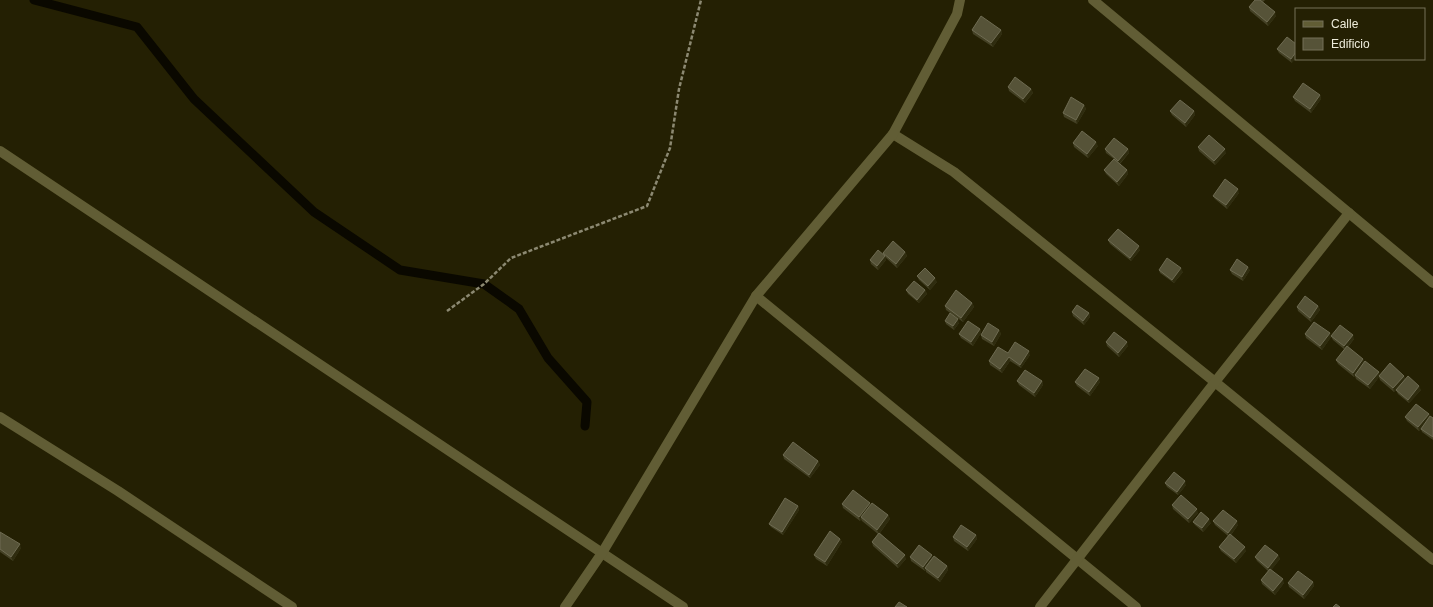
<svg xmlns="http://www.w3.org/2000/svg" width="1433" height="607" font-family="Helvetica,sans-serif">
	<style>
		.lines { fill: none; stroke-linecap: round; stroke-linejoin: round }
		.stream { stroke: #0a0800; stroke-width: 9 }
		.path { stroke: #8c8972; stroke-width: 2.5; stroke-dasharray: 4 2; stroke-linecap: butt }
		.minor { stroke: #615d35; stroke-width: 10 }
		.wall { fill: #444125 }
		.shaded-wall { fill: #2f2c0f }
		.building { fill: #565338; stroke: #6e6b52 }
	</style>
	<rect width="100%" height="100%" fill="#242003"/>
	<g class="lines">
		<polyline class="stream" points="34,0 137,27 194,99 314,212 400,270 484,284 519,309 548,358 587,402 585,426"/>
		<polyline class="path" points="447,311 484,284 511,258 647,206 670,148 679,89 701,0"/>
		<g class="minor">
			<polyline points="1093,0 1433,283"/>
			<polyline points="893,134 954,172 1215,382 1433,560"/>
			<polyline points="0,151 683,607"/>
			<polyline points="756,296 1136,607"/>
			<polyline points="0,417 118,491 292,607"/>
			<polyline points="565,607 602,553 756,296 893,134 957,14 960,0"/>
			<polyline points="1040,607 1215,382 1349,213"/>
		</g>
	</g>
	<g class="wall">
		<polygon points="1260,0 1265,0 1263,2 1276,16 1268,26 1250,11 1249,7"/>
		<polygon points="972,30 1001,30 1002,34 993,47 973,34"/>
		<polygon points="1287,37 1292,63 1279,53 1277,49"/>
		<polygon points="1008,87 1031,89 1033,93 1025,103 1009,91"/>
		<polygon points="1320,95 1321,99 1311,113 1295,101 1293,97"/>
		<polygon points="1084,105 1086,109 1077,124 1064,117 1063,113"/>
		<polygon points="1170,111 1194,111 1195,115 1186,127 1172,115"/>
		<polygon points="1073,143 1098,146 1088,158 1074,147"/>
		<polygon points="1198,147 1226,153 1215,165 1199,151"/>
		<polygon points="1105,149 1128,149 1129,153 1120,164 1127,170 1128,174 1119,186 1106,174 1104,170 1114,159 1106,153"/>
		<polygon points="1239,193 1227,209 1215,199 1213,196"/>
		<polygon points="1108,240 1140,250 1131,261 1110,244"/>
		<polygon points="905,252 907,256 897,268 885,257 886,260 878,270 871,264 870,260 884,256 883,253"/>
		<polygon points="1159,270 1183,272 1174,283 1160,273"/>
		<polygon points="1230,270 1250,270 1243,281 1232,274"/>
		<polygon points="917,276 937,282 930,290 919,280"/>
		<polygon points="906,290 925,290 927,294 919,303 908,294"/>
		<polygon points="972,303 974,307 963,322 946,310 945,306"/>
		<polygon points="1318,306 1320,310 1311,322 1298,311 1297,307"/>
		<polygon points="1072,312 1089,313 1090,317 1084,325 1073,316"/>
		<polygon points="945,321 959,323 954,330 946,324"/>
		<polygon points="980,329 981,333 973,346 961,338 959,334"/>
		<polygon points="999,330 1001,334 994,346 982,339 981,335"/>
		<polygon points="1305,334 1331,337 1322,350 1306,338"/>
		<polygon points="1331,336 1354,339 1348,347 1380,375 1404,376 1405,379 1421,390 1409,403 1398,394 1396,390 1398,388 1394,392 1380,380 1379,377 1370,389 1356,379 1355,376 1354,377 1338,364 1336,360 1345,350 1333,340"/>
		<polygon points="1106,342 1128,346 1119,357 1107,346"/>
		<polygon points="1008,353 1030,355 1021,368 1010,361 1002,373 990,365 989,361"/>
		<polygon points="1017,381 1042,381 1043,385 1035,397 1019,385"/>
		<polygon points="1075,382 1100,382 1090,396 1077,386"/>
		<polygon points="1429,414 1430,416 1433,418 1433,440 1422,432 1421,429 1419,431 1407,421 1405,417"/>
		<polygon points="783,455 818,461 820,465 810,478 784,459"/>
		<polygon points="1165,483 1186,485 1178,495 1167,487"/>
		<polygon points="870,503 870,505 888,515 890,519 880,533 906,559 898,568 873,546 872,542 878,534 862,521 861,519 860,521 843,508 842,504"/>
		<polygon points="1172,505 1198,513 1189,523 1173,509"/>
		<polygon points="798,506 799,510 783,535 771,527 769,524"/>
		<polygon points="1213,521 1238,525 1231,535 1246,551 1236,563 1221,551 1219,547 1228,536 1215,525"/>
		<polygon points="1193,522 1211,523 1203,532 1195,525"/>
		<polygon points="0,532 21,548 13,561 0,552"/>
		<polygon points="976,535 977,539 968,551 954,541 953,537"/>
		<polygon points="840,539 842,542 827,566 816,559 814,555"/>
		<polygon points="1278,555 1280,559 1271,570 1284,583 1275,595 1262,584 1261,580 1268,571 1257,561 1255,557"/>
		<polygon points="910,557 933,557 947,566 948,570 940,582 926,572 926,570 925,571 911,561"/>
		<polygon points="1313,582 1314,586 1304,599 1289,587 1288,583"/>
	</g>
	<g class="shaded-wall">
		<polygon points="1275,12 1276,16 1268,26 1267,22"/>
		<polygon points="1001,30 1002,34 993,47 991,43"/>
		<polygon points="1296,52 1296,58 1292,63 1291,59"/>
		<polygon points="1031,89 1033,93 1025,103 1023,99"/>
		<polygon points="1320,95 1321,99 1311,113 1310,109"/>
		<polygon points="1084,105 1086,109 1077,124 1076,120"/>
		<polygon points="1194,111 1195,115 1186,127 1185,123"/>
		<polygon points="1096,142 1098,146 1088,158 1087,154"/>
		<polygon points="1128,149 1129,153 1119,164 1118,161"/>
		<polygon points="1225,149 1226,153 1215,165 1214,161"/>
		<polygon points="1127,170 1128,174 1119,186 1117,182"/>
		<polygon points="1238,189 1239,193 1227,209 1226,205"/>
		<polygon points="1139,246 1140,250 1131,261 1130,258"/>
		<polygon points="905,252 907,256 897,268 896,264"/>
		<polygon points="885,256 886,260 878,270 877,266"/>
		<polygon points="1248,267 1250,270 1243,281 1242,277"/>
		<polygon points="1181,268 1183,272 1174,283 1172,280"/>
		<polygon points="935,278 937,282 930,290 928,286"/>
		<polygon points="925,290 927,294 919,303 917,300"/>
		<polygon points="972,303 974,307 963,322 961,318"/>
		<polygon points="1318,306 1320,310 1311,322 1310,318"/>
		<polygon points="1089,313 1090,317 1084,325 1083,321"/>
		<polygon points="958,319 959,323 954,330 953,326"/>
		<polygon points="980,329 981,333 973,346 971,342"/>
		<polygon points="999,330 1001,334 994,346 992,342"/>
		<polygon points="1330,333 1331,337 1322,350 1320,346"/>
		<polygon points="1353,335 1354,339 1345,350 1344,346"/>
		<polygon points="1127,342 1128,346 1119,357 1118,353"/>
		<polygon points="1029,351 1030,355 1021,368 1020,365"/>
		<polygon points="1009,357 1010,361 1002,373 1000,369"/>
		<polygon points="1363,359 1365,363 1355,375 1355,376 1354,377 1353,373"/>
		<polygon points="1379,372 1380,376 1370,389 1368,385"/>
		<polygon points="1404,376 1405,380 1394,392 1393,388"/>
		<polygon points="1099,378 1100,382 1090,396 1089,392"/>
		<polygon points="1042,381 1043,385 1035,397 1034,393"/>
		<polygon points="1419,386 1421,390 1409,403 1408,400"/>
		<polygon points="1429,414 1430,417 1419,431 1418,427"/>
		<polygon points="818,461 820,465 810,478 809,475"/>
		<polygon points="1185,481 1186,485 1178,495 1177,492"/>
		<polygon points="870,503 871,507 861,517 861,519 860,521 859,517"/>
		<polygon points="798,506 799,510 783,535 782,532"/>
		<polygon points="1197,509 1198,513 1189,523 1188,519"/>
		<polygon points="888,515 890,519 879,534 877,530"/>
		<polygon points="1209,519 1211,523 1203,532 1202,528"/>
		<polygon points="1237,521 1238,525 1229,537 1228,533"/>
		<polygon points="976,535 977,539 968,551 967,547"/>
		<polygon points="840,539 842,542 827,566 825,562"/>
		<polygon points="20,544 21,548 13,561 11,557"/>
		<polygon points="1245,547 1246,551 1236,563 1234,559"/>
		<polygon points="905,555 906,559 898,568 897,564"/>
		<polygon points="932,555 933,559 925,568 926,570 925,571 923,567"/>
		<polygon points="1278,555 1280,559 1270,572 1268,568"/>
		<polygon points="947,566 948,570 940,582 938,578"/>
		<polygon points="1283,579 1284,583 1275,595 1273,591"/>
		<polygon points="1313,582 1314,586 1304,599 1303,595"/>
	</g>
	<g class="building">
		<polygon points="1255,0 1260,0 1275,12 1267,22 1249,7"/>
		<polygon points="981,16 1001,30 991,43 972,30"/>
		<polygon points="1287,37 1296,44 1296,52 1291,59 1277,49"/>
		<polygon points="1015,77 1031,89 1023,99 1008,87"/>
		<polygon points="1303,83 1320,95 1310,109 1293,97"/>
		<polygon points="1071,97 1084,105 1076,120 1063,113"/>
		<polygon points="1180,100 1194,111 1185,123 1170,111"/>
		<polygon points="1082,131 1096,142 1087,154 1073,143"/>
		<polygon points="1209,135 1225,149 1214,161 1198,147"/>
		<polygon points="1114,138 1128,149 1118,161 1105,149"/>
		<polygon points="1114,159 1127,170 1117,182 1104,170"/>
		<polygon points="1225,179 1238,189 1226,205 1213,196"/>
		<polygon points="1118,229 1139,246 1130,258 1108,240"/>
		<polygon points="893,241 905,252 896,264 883,253"/>
		<polygon points="878,250 885,256 877,266 870,260"/>
		<polygon points="1167,258 1181,268 1172,280 1159,270"/>
		<polygon points="1237,259 1248,267 1242,277 1230,270"/>
		<polygon points="925,268 935,278 928,286 917,276"/>
		<polygon points="914,281 925,290 917,300 906,290"/>
		<polygon points="956,290 972,303 961,318 945,306"/>
		<polygon points="1305,296 1318,306 1310,318 1297,307"/>
		<polygon points="1077,305 1089,313 1083,321 1072,312"/>
		<polygon points="950,313 958,319 953,326 945,321"/>
		<polygon points="968,321 980,329 971,342 959,334"/>
		<polygon points="1314,322 1330,333 1320,346 1305,334"/>
		<polygon points="988,323 999,330 992,342 981,335"/>
		<polygon points="1340,325 1353,335 1344,346 1331,336"/>
		<polygon points="1114,332 1127,342 1118,353 1106,342"/>
		<polygon points="1015,342 1029,351 1020,365 1009,357 1000,369 989,361 998,347 1008,353"/>
		<polygon points="1347,346 1363,359 1353,373 1336,360"/>
		<polygon points="1365,361 1379,372 1368,385 1355,375"/>
		<polygon points="1390,363 1404,376 1393,388 1379,376"/>
		<polygon points="1085,369 1099,378 1089,392 1075,382"/>
		<polygon points="1025,370 1042,381 1034,393 1017,381"/>
		<polygon points="1408,376 1419,386 1408,400 1396,390"/>
		<polygon points="1416,404 1429,414 1418,427 1405,417"/>
		<polygon points="1430,416 1433,418 1433,437 1421,429"/>
		<polygon points="793,442 818,461 809,475 783,455"/>
		<polygon points="1174,472 1185,481 1177,492 1165,483"/>
		<polygon points="853,490 870,503 859,517 842,504"/>
		<polygon points="1181,495 1197,509 1188,519 1172,505"/>
		<polygon points="785,498 798,506 782,532 769,524"/>
		<polygon points="872,503 888,515 877,530 861,517"/>
		<polygon points="1223,510 1237,521 1228,533 1213,521"/>
		<polygon points="1201,512 1209,519 1202,528 1193,522"/>
		<polygon points="961,525 976,535 967,547 953,537"/>
		<polygon points="830,531 840,539 825,562 814,555"/>
		<polygon points="0,532 20,544 11,557 0,549"/>
		<polygon points="879,533 905,555 897,564 872,542"/>
		<polygon points="1230,534 1245,547 1234,559 1219,547"/>
		<polygon points="919,545 932,555 923,567 910,557"/>
		<polygon points="1265,545 1278,555 1268,568 1255,557"/>
		<polygon points="934,556 947,566 938,578 925,568"/>
		<polygon points="1270,569 1283,579 1273,591 1261,580"/>
		<polygon points="1298,571 1313,582 1303,595 1288,583"/>
		<polygon points="899,602 907,607 895,607"/>
		<polygon points="1336,604 1340,607 1333,607"/>
	</g>
	<rect x="1295" y="8" width="130" height="52" fill="#242003" stroke="#747159"/>
	<rect x="1303" y="21" width="20" height="6" fill="#615d35" stroke="#747159"/>
	<text x="1331" y="28" font-size="12" fill="#edebda">Calle</text>
	<rect x="1303" y="38" width="20" height="12" fill="#565338" stroke="#747159"/>
	<text x="1331" y="48" font-size="12" fill="#edebda">Edificio</text>
</svg>
